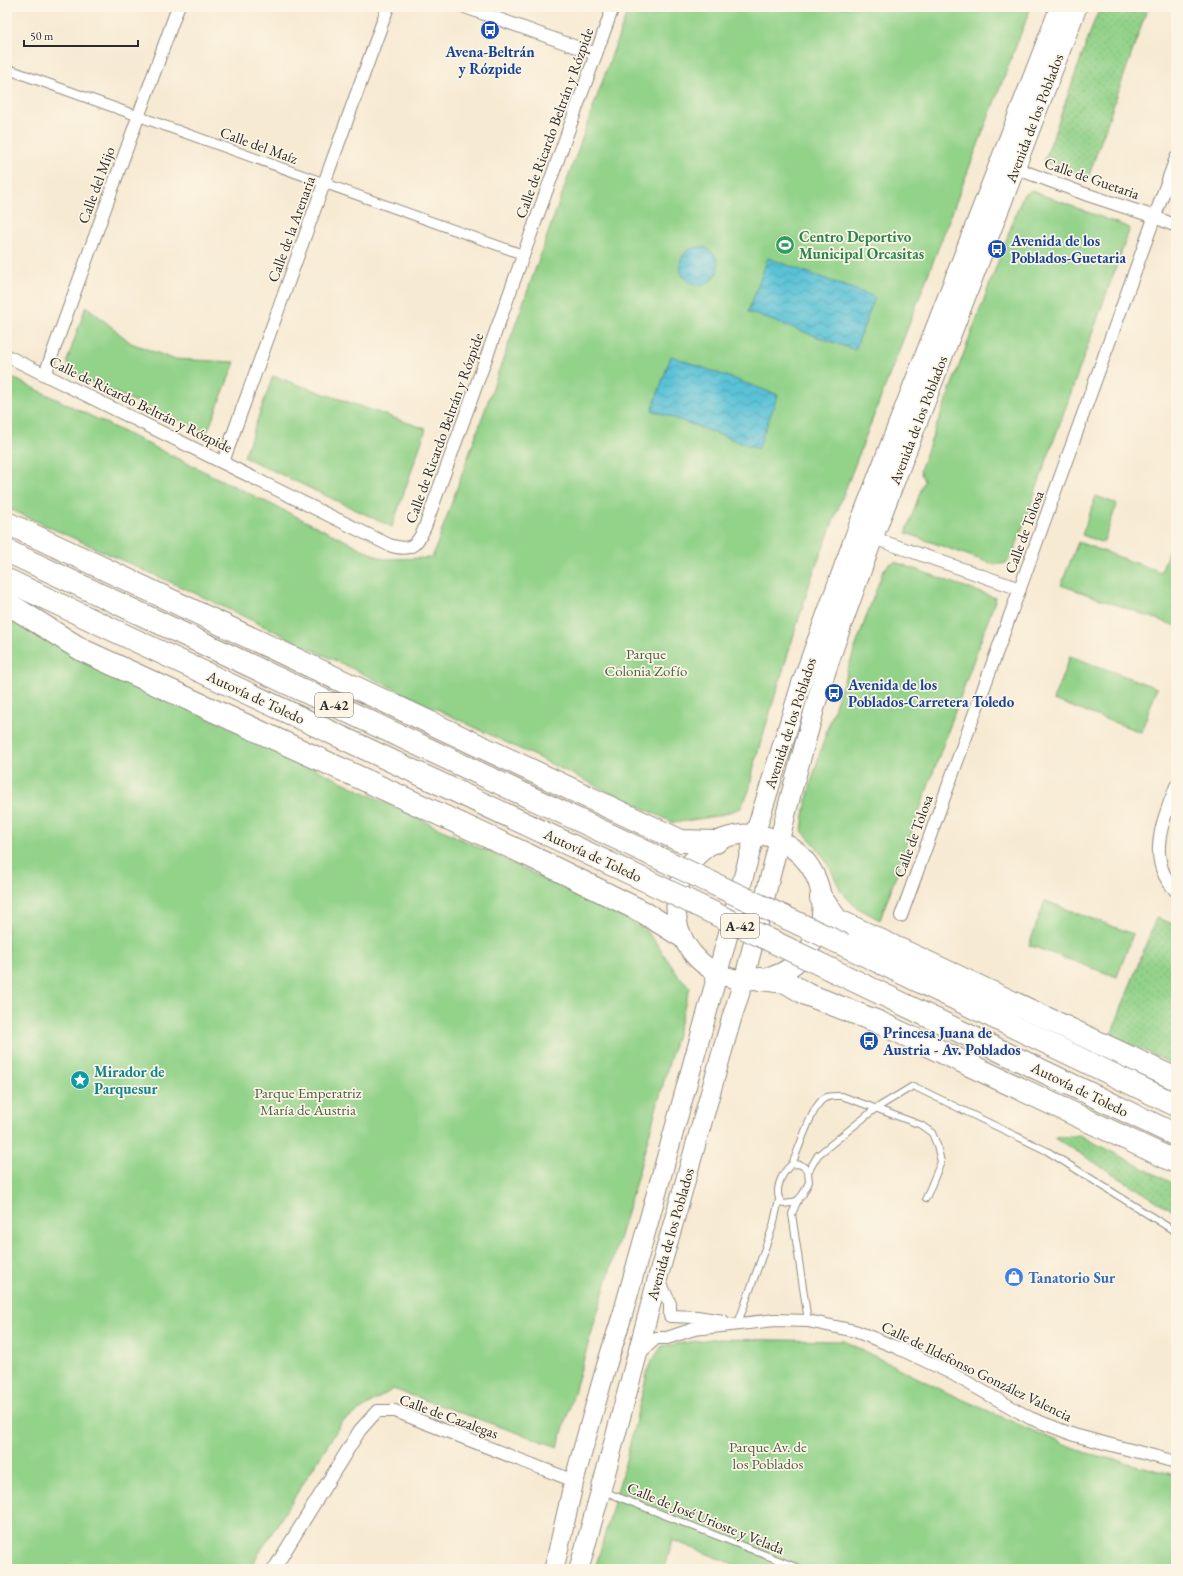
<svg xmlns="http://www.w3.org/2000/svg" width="1183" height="1576" font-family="'EB Garamond',serif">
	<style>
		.grass { fill: url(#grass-dots); stroke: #5e7e5a }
		.park { fill: #92d289; stroke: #5e7e5a }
		.water { fill: url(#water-waves); stroke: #427681 }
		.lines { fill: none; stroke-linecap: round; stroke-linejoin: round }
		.service-casing { stroke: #918a7f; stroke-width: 8 }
		.pedestrian-casing { stroke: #918a7f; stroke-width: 11 }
		.minor-casing { stroke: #918a7f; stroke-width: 14 }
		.primary-casing { stroke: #918a7f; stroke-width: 21 }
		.motorway-casing { stroke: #918a7f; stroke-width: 24 }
		.service { stroke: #fff; stroke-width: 6 }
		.pedestrian { stroke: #fff; stroke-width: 9 }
		.minor { stroke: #fff; stroke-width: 12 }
		.primary { stroke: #fff; stroke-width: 19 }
		.motorway { stroke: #fff; stroke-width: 22 }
		.motorway-bridge-casing { stroke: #918a7f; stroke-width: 24; stroke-linecap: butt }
		.motorway-bridge { stroke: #fff; stroke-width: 22 }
		.labels { text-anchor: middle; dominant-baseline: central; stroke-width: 3.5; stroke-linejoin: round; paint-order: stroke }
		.shield { fill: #fcf5e5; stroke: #6a6863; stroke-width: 1 }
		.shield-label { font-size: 14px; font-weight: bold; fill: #2b2b2b }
		.transit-label { font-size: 15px; font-weight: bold; fill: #164399; stroke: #fcf5e5; text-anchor: start }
		.street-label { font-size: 15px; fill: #2b2b2b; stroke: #fcf5e5 }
		.leisure-label { font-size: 15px; font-weight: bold; fill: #27864d; stroke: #fcf5e5; text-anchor: start }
		.park-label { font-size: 15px; fill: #4a5d47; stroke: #fcf5e5 }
		.culture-label { font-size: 15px; font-weight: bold; fill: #0d838f; stroke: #fcf5e5; text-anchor: start }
		.shop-label { font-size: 15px; font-weight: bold; fill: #366cbe; stroke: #fcf5e5; text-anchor: start }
	</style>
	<defs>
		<pattern id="grass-dots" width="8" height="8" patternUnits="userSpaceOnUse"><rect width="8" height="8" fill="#92d289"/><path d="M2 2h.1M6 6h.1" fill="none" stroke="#7eb476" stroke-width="1.8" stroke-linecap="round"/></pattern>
		<pattern id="water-waves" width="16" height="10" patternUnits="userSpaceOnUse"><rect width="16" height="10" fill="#5ac2d7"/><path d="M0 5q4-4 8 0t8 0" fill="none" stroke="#4b9eaf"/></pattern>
	</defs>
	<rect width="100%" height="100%" fill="#fcf5e5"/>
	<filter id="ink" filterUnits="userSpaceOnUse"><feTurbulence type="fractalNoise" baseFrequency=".025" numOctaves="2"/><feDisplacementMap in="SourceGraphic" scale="8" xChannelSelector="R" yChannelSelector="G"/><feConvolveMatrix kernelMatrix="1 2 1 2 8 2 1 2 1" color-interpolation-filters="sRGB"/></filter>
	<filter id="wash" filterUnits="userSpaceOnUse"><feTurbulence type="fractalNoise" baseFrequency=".012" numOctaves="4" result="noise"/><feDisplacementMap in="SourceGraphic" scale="16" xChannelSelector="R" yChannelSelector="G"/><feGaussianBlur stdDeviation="0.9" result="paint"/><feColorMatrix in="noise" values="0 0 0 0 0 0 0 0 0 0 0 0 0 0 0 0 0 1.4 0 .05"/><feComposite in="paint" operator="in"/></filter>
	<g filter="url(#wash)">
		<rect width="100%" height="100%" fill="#f7ead3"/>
		<g class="grass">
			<polygon points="1101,7 1148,7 1088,178 1044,162 1095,19"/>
			<polygon points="1156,918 1176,925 1176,1066 1111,1035"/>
			<polygon points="1079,1135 1176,1185 1176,1213 1055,1138"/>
		</g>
		<g class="park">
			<polygon points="629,7 1031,7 811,579 755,761 749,791 741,808 717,816 674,823 201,596 7,508 7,375 383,559 432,558"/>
			<polygon points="1032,191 1130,228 1013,554 1006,563 995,565 906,533 924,481 920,470 1023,195"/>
			<polygon points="86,306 131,343 173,359 235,362 207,433 77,376 69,369 67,361"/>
			<polygon points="273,376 426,429 392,527 244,457"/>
			<polygon points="1096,496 1117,504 1103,543 1082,535"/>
			<polygon points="1176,531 1176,626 1061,585 1078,542 1161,572"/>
			<path d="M 895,562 L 996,598 L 880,920 L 856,907 L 842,893 L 829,866 L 816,846 L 802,831 C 805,797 817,763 827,730 C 845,677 863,624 883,571 L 889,564 Z"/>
			<polygon points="7,614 72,652 628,919 643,928 654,940 677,974 690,987 637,1178 558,1447 393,1389 342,1422 249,1569 7,1569"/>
			<polygon points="1070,656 1157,688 1141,732 1053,700"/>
			<polygon points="1045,901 1133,934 1117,977 1029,945"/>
			<polygon points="711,1339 844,1341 948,1393 1047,1437 1087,1453 1176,1475 1176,1569 746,1569 672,1540 665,1569 595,1569 625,1464 649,1366 662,1346"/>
		</g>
		<g class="water">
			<circle cx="699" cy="266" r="19"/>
			<polygon points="768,258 875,297 855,350 748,312"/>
			<polygon points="671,356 778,395 758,449 652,410"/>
		</g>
	</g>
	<g filter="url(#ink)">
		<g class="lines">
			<defs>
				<g id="service">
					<path d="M 792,1164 C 800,1147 810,1112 821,1101 C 826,1095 835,1096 842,1096 L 921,1125 L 932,1133 L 937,1145 L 941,1162 L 926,1198"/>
					<path d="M 808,1172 C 804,1165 800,1164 792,1164 C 781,1173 772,1193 783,1204 L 791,1203 L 798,1200 L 803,1194 L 809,1182 L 808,1172 L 818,1155 L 875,1109 L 913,1086 L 1047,1151 L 1176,1232"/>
					<polyline points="798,1200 792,1214 808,1321"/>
					<polyline points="738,1323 773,1226 779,1200"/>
					<polyline points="603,1491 801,1569"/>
				</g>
				<polyline id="pedestrian" points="7,69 524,255"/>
				<g id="minor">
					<polyline points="465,7 596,54"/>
					<polyline points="1010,169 1015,168 1085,194 1155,217 1176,226"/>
					<path d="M 7,356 L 389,545 C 410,552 417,546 425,527 L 613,7"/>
					<polyline points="45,374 178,7"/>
					<polyline points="223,462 388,7"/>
					<polyline points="873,538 1020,589"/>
					<path d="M 1176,786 C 1163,821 1145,860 1176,891"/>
					<polyline points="901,916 1176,158"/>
					<polyline points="658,1277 670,1304 670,1316 697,1317 723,1321"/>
					<polyline points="638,1355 656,1338 667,1338 694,1329 775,1320 808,1321 855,1331 898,1348 949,1372 1030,1418 1074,1435 1176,1462"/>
					<polyline points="274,1569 360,1430 377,1411 395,1411 574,1481"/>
				</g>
				<g id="primary">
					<circle cx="749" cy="907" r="73"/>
					<polyline points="554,1569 574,1481 606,1367 623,1313 708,1009 755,834 801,685 857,530 1060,7"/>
					<polyline points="579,1569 601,1490 658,1277 732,1017 744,980 791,794 820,689 835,644 873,538 1077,7"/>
				</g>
				<g id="motorway">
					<polyline points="7,523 681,841 716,842"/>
					<polyline points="7,551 661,859"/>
					<polyline points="7,580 649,882"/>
					<polyline points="7,603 82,650 530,856 643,912 680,935"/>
					<polyline points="821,898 837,920 1176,1079"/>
					<polyline points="844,945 1176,1105"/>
					<polyline points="832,970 1176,1135"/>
					<polyline points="760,979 786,982 806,994 878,1022 1176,1162"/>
				</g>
			</defs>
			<use href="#service" class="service-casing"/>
			<use href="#pedestrian" class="pedestrian-casing"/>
			<use href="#minor" class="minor-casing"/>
			<use href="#primary" class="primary-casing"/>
			<use href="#motorway" class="motorway-casing"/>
			<use href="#service" class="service"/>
			<use href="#pedestrian" class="pedestrian"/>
			<use href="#minor" class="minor"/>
			<use href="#primary" class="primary"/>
			<use href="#motorway" class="motorway"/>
			<defs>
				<g id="motorway-bridge">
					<polyline points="661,859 844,945"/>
					<polyline points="649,882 832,970"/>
				</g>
			</defs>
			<use href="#motorway-bridge" class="motorway-bridge-casing"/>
			<use href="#motorway-bridge" class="motorway-bridge"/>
		</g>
	</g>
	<defs>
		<symbol id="bus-disc" viewBox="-11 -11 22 22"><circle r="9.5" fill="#1a4fb4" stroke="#fcf5e5"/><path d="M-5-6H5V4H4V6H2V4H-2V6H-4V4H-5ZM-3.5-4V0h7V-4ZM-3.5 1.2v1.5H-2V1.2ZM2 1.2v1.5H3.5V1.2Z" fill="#fff"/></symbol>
		<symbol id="stadium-disc" viewBox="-11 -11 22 22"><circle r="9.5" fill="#2e9e5b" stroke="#fcf5e5"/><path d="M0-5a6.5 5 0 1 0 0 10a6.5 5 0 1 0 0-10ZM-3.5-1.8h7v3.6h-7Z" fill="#fff"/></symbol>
		<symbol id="sight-disc" viewBox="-11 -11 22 22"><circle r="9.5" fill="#0f9aa8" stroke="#fcf5e5"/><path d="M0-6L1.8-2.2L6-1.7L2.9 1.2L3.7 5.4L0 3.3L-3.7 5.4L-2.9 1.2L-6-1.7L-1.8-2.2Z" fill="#fff"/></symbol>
		<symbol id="shop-disc" viewBox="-11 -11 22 22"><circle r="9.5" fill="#3f7fe0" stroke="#fcf5e5"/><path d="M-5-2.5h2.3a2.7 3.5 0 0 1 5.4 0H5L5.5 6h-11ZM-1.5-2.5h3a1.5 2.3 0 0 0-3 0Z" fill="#fff"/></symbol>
	</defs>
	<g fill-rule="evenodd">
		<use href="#bus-disc" x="479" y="19" width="22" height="22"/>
		<use href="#stadium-disc" x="774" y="234" width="22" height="22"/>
		<use href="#bus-disc" x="986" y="238" width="22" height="22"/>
		<use href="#bus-disc" x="823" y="682" width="22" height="22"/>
		<use href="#bus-disc" x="858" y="1030" width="22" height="22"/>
		<use href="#sight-disc" x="69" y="1069" width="22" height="22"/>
		<use href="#shop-disc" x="1003" y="1266" width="22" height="22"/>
	</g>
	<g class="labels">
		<g class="shield">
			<rect x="315" y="693" width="38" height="24" rx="3"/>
			<rect x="721" y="914" width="38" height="24" rx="3"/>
		</g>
		<g class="shield-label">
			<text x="334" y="705">A-42</text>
			<text x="740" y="926">A-42</text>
		</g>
		<g class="transit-label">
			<text x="490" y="51" text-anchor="middle">Avena-Beltrán<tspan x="490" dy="17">y Rózpide</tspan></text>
			<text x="1011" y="240">Avenida de los<tspan x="1011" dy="17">Poblados-Guetaria</tspan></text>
			<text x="848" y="684">Avenida de los<tspan x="848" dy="17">Poblados-Carretera Toledo</tspan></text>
			<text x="883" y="1032">Princesa Juana de<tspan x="883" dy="17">Austria - Av. Poblados</tspan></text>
		</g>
		<g class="street-label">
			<text transform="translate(1034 118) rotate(-69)">Avenida de los Poblados</text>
			<text transform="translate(554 123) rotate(-70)">Calle de Ricardo Beltrán y Rózpide</text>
			<text transform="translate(259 145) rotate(20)">Calle del Maíz</text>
			<text transform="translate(1092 178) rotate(19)">Calle de Guetaria</text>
			<text transform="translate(96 185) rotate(-70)">Calle del Mijo</text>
			<text transform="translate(291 229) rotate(-70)">Calle de la Arenaria</text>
			<text transform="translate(141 404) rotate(26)">Calle de Ricardo Beltrán y Rózpide</text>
			<text transform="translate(918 420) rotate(-69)">Avenida de los Poblados</text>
			<text transform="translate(444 428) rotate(-70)">Calle de Ricardo Beltrán y Rózpide</text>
			<text transform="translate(1024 532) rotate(-70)">Calle de Tolosa</text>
			<text transform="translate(256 697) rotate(25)">Autovía de Toledo</text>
			<text transform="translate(790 723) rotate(-72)">Avenida de los Poblados</text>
			<text transform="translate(913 836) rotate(-70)">Calle de Tolosa</text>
			<text transform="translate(593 855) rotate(25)">Autovía de Toledo</text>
			<text transform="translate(1080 1089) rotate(26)">Autovía de Toledo</text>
			<text transform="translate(670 1234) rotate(-74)">Avenida de los Poblados</text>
			<text transform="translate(977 1371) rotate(26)">Calle de Ildefonso González Valencia</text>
			<text transform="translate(449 1416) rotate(20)">Calle de Cazalegas</text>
			<text transform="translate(706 1518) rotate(22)">Calle de José Urioste y Velada</text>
		</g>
		<g class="leisure-label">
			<text x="799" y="236">Centro Deportivo<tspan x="799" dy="17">Municipal Orcasitas</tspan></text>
		</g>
		<g class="park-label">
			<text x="646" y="653">Parque<tspan x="646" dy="17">Colonia Zofío</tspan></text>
			<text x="308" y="1092">Parque Emperatriz<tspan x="308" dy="17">María de Austria</tspan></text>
			<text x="768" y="1446">Parque Av. de<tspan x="768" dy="17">los Poblados</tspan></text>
		</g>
		<g class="culture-label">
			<text x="94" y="1071">Mirador de<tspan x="94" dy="17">Parquesur</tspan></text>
		</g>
		<g class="shop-label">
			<text x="1028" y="1277">Tanatorio Sur</text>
		</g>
	</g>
	<rect width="1183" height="1576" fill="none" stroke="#fcf5e5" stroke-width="24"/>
	<path d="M24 40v6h114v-6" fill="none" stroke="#2b2b2b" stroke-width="2"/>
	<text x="30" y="40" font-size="12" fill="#2b2b2b" stroke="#fcf5e5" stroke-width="3" paint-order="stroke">50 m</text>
</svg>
